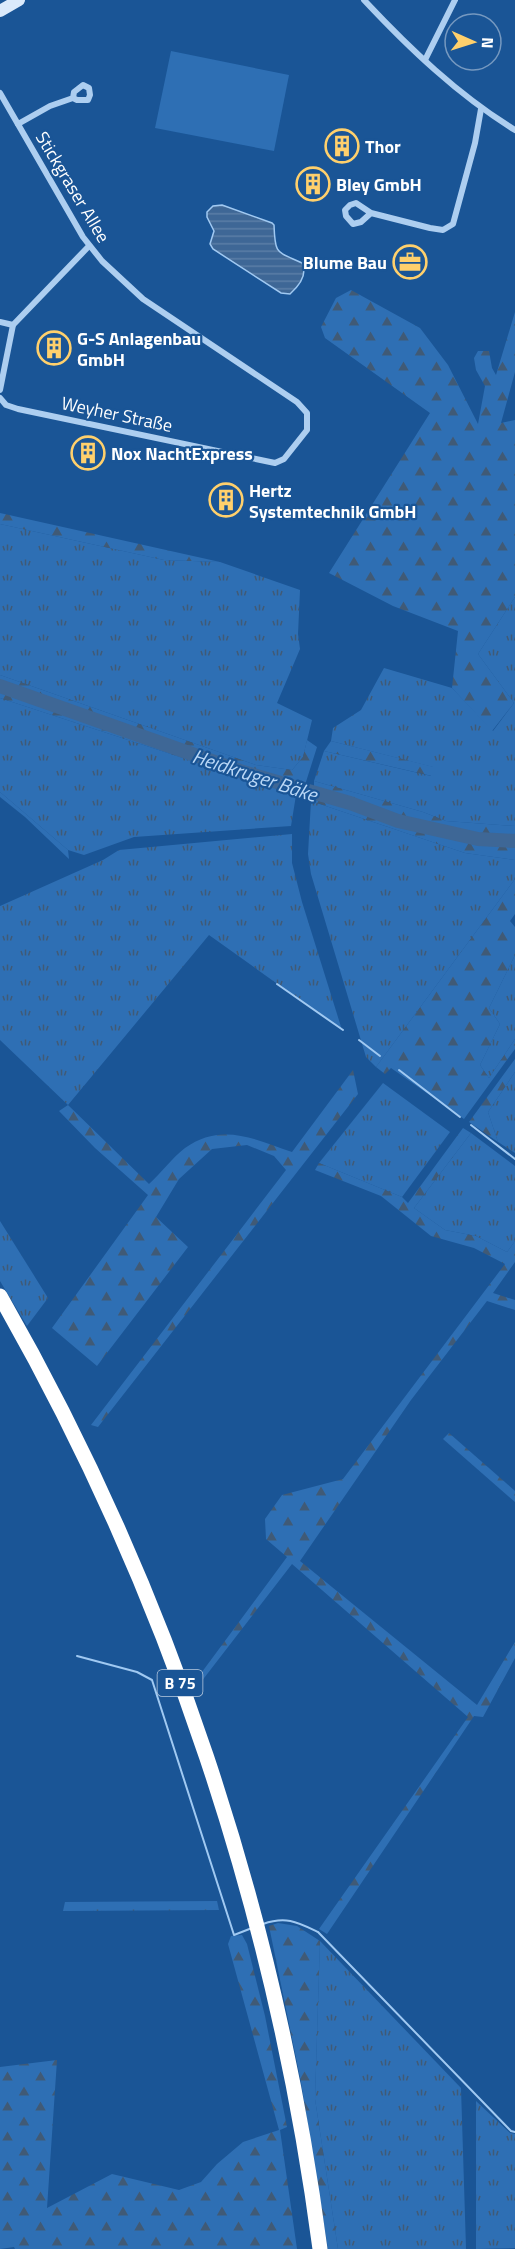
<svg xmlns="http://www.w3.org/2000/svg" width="515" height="2249" font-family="'Titillium Web',sans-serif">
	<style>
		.grass { fill: url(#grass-tufts) }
		.forest { fill: url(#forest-firs) }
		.pitch { fill: #2e6fb4 }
		.water { fill: url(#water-rules); stroke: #a0c9f2; stroke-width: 1.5 }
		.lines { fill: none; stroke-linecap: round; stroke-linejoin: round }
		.stream { stroke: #a0c9f2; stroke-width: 2 }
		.river { stroke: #3e6796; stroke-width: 14 }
		.street { stroke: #adcef0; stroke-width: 6 }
		.secondary { stroke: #dbeafb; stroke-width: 12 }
		.highway { stroke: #fff; stroke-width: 15 }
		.labels { text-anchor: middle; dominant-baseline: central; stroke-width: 4.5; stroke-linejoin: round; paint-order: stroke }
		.shield { fill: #1a5596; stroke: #bacce0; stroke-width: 1.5 }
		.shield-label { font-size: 16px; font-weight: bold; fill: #fff }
		.poi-label { font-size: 18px; font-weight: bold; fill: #fff; stroke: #1a5596; text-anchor: start }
		.street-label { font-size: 18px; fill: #fff; stroke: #1a5596 }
		.water-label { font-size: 20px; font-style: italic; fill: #bad8f7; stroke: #1a5596 }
	</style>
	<defs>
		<pattern id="grass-tufts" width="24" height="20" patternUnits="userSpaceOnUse" patternTransform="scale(1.5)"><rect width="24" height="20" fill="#2e6fb4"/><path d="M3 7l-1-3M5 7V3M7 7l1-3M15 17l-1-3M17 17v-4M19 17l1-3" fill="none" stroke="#405a76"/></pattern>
		<pattern id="forest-firs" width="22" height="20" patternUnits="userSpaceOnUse" patternTransform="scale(1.5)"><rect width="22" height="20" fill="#2e6fb4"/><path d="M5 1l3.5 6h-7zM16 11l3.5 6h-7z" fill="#405a76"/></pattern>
		<pattern id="water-rules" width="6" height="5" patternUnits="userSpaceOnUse" patternTransform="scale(1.5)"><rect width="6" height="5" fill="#3e6796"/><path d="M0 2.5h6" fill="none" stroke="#5b7ea6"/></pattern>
	</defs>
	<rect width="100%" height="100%" fill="#1a5596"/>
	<g class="grass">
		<polygon points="0,524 164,560 220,562 300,590 298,634 300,649 277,703 312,720 303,757 292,770 256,765 0,675"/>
		<polygon points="515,597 515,826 446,821 423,812 314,781 324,751 431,776 433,767 331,741 333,728 361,710 384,668 452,688 493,731 514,703 478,654"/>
		<polygon points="0,698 296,795 291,826 134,837 84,855 68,850 0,792"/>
		<polygon points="311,801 465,853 515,860 515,879 376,1067 366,1057 311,874 308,854"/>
		<polygon points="292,834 292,863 302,902 342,1030 209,935 68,1105 0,1040 0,906 103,860 119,850"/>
		<polygon points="515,955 515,1039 489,1078 480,1065 500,1024 489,1008"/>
		<polygon points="515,1072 515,1153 498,1142 488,1112"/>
		<polygon points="383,1083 450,1132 402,1197 319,1163"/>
		<polygon points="471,1133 515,1166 515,1241 507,1252 476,1236 445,1230 414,1208"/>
		<polygon points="0,1221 48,1298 27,1326 0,1281"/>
		<polygon points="217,1901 219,1910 63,1911 65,1902"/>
		<polygon points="320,1941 461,2088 466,2249 338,2249 315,2099"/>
		<polygon points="476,2101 510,2133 515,2134 515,2248 476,2249"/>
	</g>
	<g class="forest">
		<polygon points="351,290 420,328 448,365 478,424 485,386 476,370 474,358 478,351 489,351 492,368 496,375 515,312 515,372 501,423 515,420 515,597 478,654 514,703 492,731 452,688 458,631 393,606 329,573 430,413 325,338 321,327 336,298"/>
		<polygon points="0,513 220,562 164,560 0,524"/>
		<polygon points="0,675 256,765 292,770 303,757 307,740 317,747 305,785 244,771 139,732 73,711 0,685"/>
		<polygon points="0,687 211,763 299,790 296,795 0,698"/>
		<polygon points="331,741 434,767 432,776 324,751"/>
		<polygon points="314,781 423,812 446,821 515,826 515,840 478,838 399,820 314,791"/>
		<polygon points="0,792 68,850 69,859 25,817 0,797"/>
		<path d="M 314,795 C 380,817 445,839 515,843 L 515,860 L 465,853 L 311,801 Z"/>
		<polygon points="515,879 515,914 510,921 515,927 515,955 489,1008 500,1024 480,1065 489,1078 515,1039 515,1049 464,1119 391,1068 385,1074 376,1067"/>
		<polygon points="515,1059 515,1072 488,1112 498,1142 469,1122"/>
		<path d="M 353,1070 L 358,1094 L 98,1427 L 91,1425 L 286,1170 L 274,1156 L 247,1145 L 212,1149 L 179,1179 L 156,1217 L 188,1247 L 97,1366 L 52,1328 L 148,1195 L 95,1148 L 59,1111 L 68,1105 L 149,1184 C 161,1173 172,1158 185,1148 C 221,1122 255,1139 292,1152 Z"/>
		<polygon points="463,1128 471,1133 414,1208 445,1230 476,1236 507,1252 515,1241 515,1262 493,1293 515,1300 515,1310 487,1301 411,1400 300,1561 477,1705 515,1642 515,1658 483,1717 474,1716 327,1934 319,1929 468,1717 292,1564 201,1682 199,1676 287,1557 266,1539 265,1519 282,1495 343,1479 505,1264 474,1248 431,1236 381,1196 315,1170 319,1163 402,1197 408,1203"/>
		<polygon points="449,1433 515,1491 515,1502 443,1439"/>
		<polygon points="278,1923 297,1926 320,1941 315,2099 338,2249 328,2249 301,2082 269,1926"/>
		<polygon points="242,1935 247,1944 265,2016 287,2127 280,2130 297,2249 15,2249 14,2247 0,2249 0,2067 57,2060 47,2208 112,2174 179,2190 201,2182 217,2164 243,2142 279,2130 228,1944 231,1936"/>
	</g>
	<polygon class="pitch" points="171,51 289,75 274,151 155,128"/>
	<path class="water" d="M 222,205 L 272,223 L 274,225 C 275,255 276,251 302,263 C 308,275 299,286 290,294 L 281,293 L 213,249 L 210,244 L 214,231 L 207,217 L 207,212 L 213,206 Z"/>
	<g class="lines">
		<g class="stream">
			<polyline points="277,984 343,1030"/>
			<polyline points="359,1040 380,1056"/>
			<polyline points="399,1070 460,1117"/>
			<polyline points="471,1125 515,1159"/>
			<polyline points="77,1656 137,1672 152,1680 234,1935 252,1928"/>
			<path d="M 263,1924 C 286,1916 297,1922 318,1932 L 511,2131 L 515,2132"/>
		</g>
		<polyline class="river" points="0,686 243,772 350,803 398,821 478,839 515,841"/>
		<g class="street">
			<path d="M 364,0 C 409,48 458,95 515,130"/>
			<polyline points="425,60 455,0"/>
			<polyline points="0,93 83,237 102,261 143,299 297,402 307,413 307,430 284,459 275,463 18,409 6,405 0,398"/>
			<polyline points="18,124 50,106 73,98 77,100 88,100 90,95 89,88 83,85 74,92 73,98"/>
			<polyline points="371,213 361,222 353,224 346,216 345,210 350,205 356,203 371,213 430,228 443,230 453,224 475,143 481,109"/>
			<polyline points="0,322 13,325"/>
			<polyline points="0,390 13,325 89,246"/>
		</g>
		<polyline class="secondary" points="0,11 19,0"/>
		<path class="highway" d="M 0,1296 C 168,1589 276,1914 320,2249"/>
	</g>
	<defs>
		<symbol id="building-ring" viewBox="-11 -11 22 22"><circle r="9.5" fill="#1a5596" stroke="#ffd06c" stroke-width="1.5"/><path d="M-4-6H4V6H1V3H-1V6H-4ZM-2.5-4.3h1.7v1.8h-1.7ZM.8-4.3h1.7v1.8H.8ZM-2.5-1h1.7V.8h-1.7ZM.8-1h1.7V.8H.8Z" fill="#ffd06c"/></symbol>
		<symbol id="office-ring" viewBox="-11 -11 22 22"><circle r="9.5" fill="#1a5596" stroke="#ffd06c" stroke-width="1.5"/><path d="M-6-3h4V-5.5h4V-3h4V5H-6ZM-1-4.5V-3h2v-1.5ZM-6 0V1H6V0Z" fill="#ffd06c"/></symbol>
	</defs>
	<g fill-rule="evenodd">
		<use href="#building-ring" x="323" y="127" width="38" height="38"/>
		<use href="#building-ring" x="294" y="165" width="38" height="38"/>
		<use href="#office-ring" x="391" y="243" width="38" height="38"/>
		<use href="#building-ring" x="35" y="329" width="38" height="38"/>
		<use href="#building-ring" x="69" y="434" width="38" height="38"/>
		<use href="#building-ring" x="207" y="481" width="38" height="38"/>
	</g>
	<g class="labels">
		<rect class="shield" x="157.5" y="1670" width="45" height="26" rx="4.5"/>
		<g class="shield-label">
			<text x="180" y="1683">B 75</text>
		</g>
		<g class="poi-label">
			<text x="365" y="146">Thor</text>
			<text x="336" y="184">Bley GmbH</text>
			<text x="387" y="262" text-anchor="end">Blume Bau</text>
			<text x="77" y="338">G-S Anlagenbau<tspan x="77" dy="21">GmbH</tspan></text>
			<text x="111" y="453">Nox NachtExpress</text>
			<text x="249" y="490">Hertz<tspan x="249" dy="21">Systemtechnik GmbH</tspan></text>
		</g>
		<g class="street-label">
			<text transform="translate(73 187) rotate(59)">Stickgraser Allee</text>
			<text transform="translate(117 414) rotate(12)">Weyher Straße</text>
		</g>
		<g class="water-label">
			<text transform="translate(255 775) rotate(18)">Heidkruger Bäke</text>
		</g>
	</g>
	<g transform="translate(473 42) rotate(93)"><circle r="28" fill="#1a5596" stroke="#7699c0" stroke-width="1.5"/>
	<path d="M0-4.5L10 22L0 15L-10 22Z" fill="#ffd06c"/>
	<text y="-9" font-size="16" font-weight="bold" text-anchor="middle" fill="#ffffff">N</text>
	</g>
</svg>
